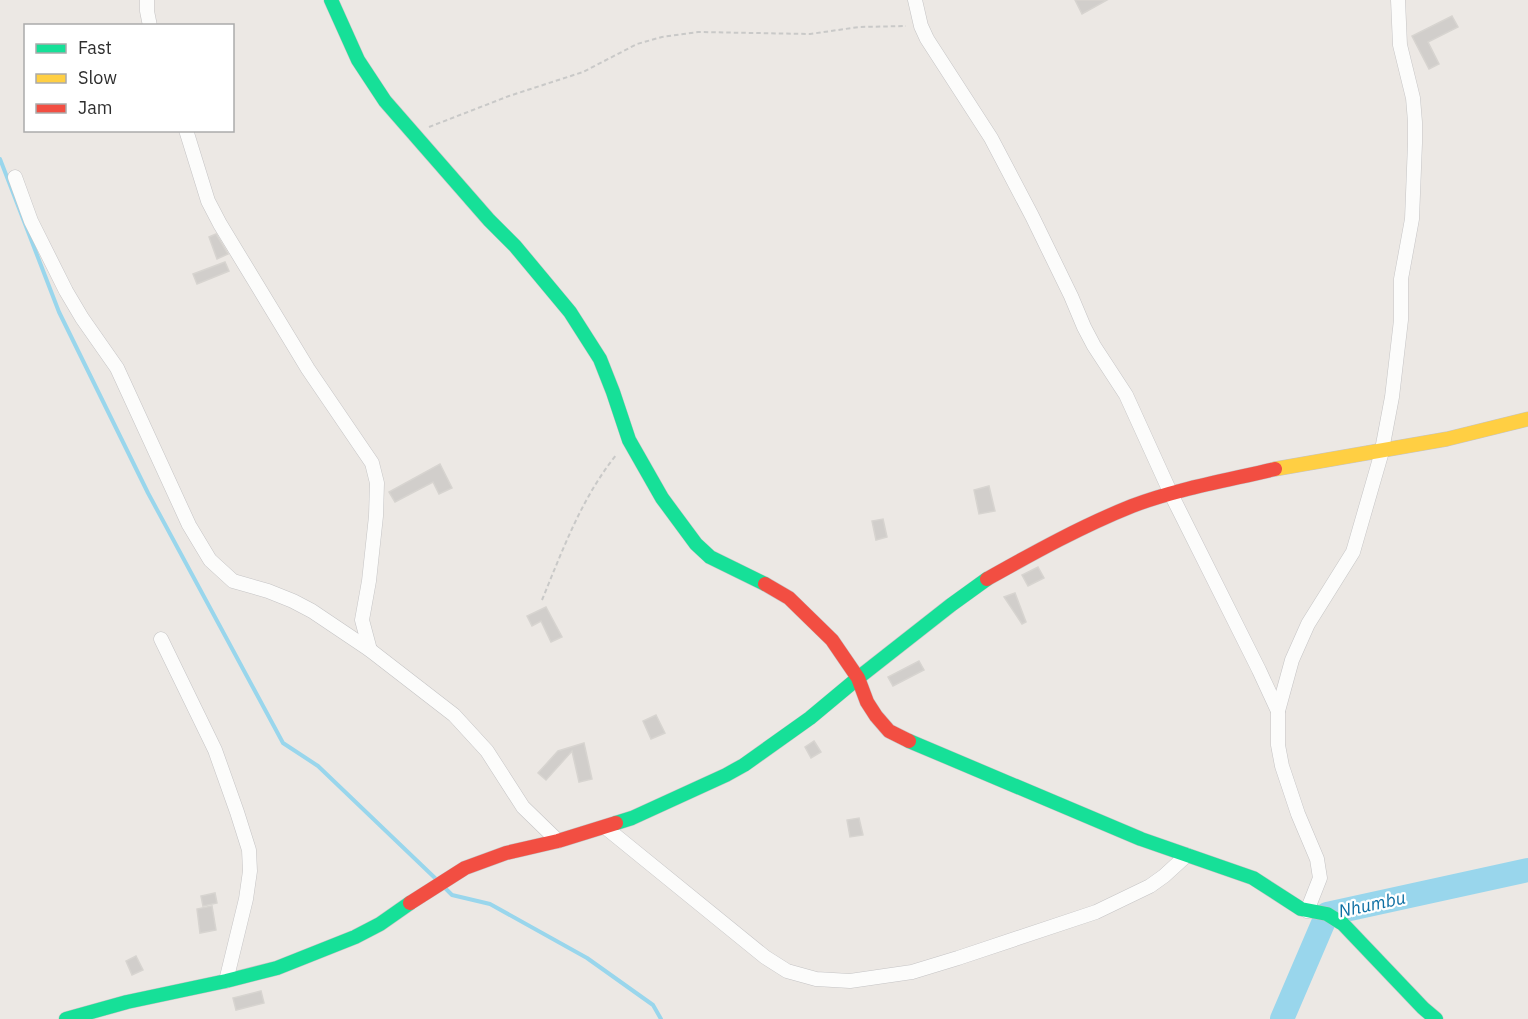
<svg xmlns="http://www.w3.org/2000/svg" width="1528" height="1019" font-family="'IBM Plex Sans',sans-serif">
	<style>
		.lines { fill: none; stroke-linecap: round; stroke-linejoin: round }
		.stream { stroke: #99d6ec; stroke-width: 4 }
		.river { stroke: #99d6ec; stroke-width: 24 }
		.building { fill: #d1cecb; stroke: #d7d4d0; stroke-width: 1.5 }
		.street-casing { stroke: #c5c4c5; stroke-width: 15 }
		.fast-casing { stroke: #c5c4c5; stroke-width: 15 }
		.slow-casing { stroke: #c5c4c5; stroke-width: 15 }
		.jam-casing { stroke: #c5c4c5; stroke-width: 15 }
		.path { stroke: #c9c9c8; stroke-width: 2; stroke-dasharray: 4.5 3; stroke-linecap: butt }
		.street { stroke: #fcfcfb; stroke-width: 14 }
		.fast { stroke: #16e098; stroke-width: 14 }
		.slow { stroke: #ffcf43; stroke-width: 14 }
		.jam { stroke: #f24e42; stroke-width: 14 }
		.labels { text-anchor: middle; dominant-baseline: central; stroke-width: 4.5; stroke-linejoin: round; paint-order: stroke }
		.water-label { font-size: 18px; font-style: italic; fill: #0d6fa3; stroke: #fff }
	</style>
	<rect width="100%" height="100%" fill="#ece8e4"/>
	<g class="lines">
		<g class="stream">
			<polyline points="0,159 59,312 148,493 283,743 318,766 435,878"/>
			<polyline points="445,888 452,895 490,904 587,958 653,1005 661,1019"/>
		</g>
		<polyline class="river" points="1282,1019 1327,914 1528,870"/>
	</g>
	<g class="building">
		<polygon points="1075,0 1107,0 1082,14"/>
		<polygon points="1452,16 1458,27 1428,42 1439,64 1429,69 1412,36"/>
		<polygon points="216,234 228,254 217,259 209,237"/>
		<polygon points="225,262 229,271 197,284 193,274"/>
		<polygon points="440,464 452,488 439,494 433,482 395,502 389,492"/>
		<polygon points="989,486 995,511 979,514 974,490"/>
		<polygon points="883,519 887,537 876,540 872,521"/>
		<polygon points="1038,567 1044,578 1028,586 1022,575"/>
		<polygon points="1015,593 1026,622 1022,624 1004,597"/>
		<polygon points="546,607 562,637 551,642 541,621 532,626 527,616"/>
		<polygon points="919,661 924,670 893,686 888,677"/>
		<polygon points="656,715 665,733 651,739 643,721"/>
		<polygon points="814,741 821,752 811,758 805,747"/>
		<polygon points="584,743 592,779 579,782 572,751 546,780 538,773 558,751"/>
		<polygon points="859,818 863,835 850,837 847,820"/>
		<polygon points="215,893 217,903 203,906 201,896"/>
		<polygon points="212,906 216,930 200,933 197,909"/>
		<polygon points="136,956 143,970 132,975 126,961"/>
		<polygon points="261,991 264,1003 236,1010 233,998"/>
	</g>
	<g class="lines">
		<defs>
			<g id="street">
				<polyline points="147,0 147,11 150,26"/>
				<polyline points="915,0 921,26 927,39 991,138 1032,216 1071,296 1084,327 1094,346 1126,395 1171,494 1259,670 1278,711 1278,745 1282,766 1298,814 1317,859 1320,878 1307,911"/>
				<polyline points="186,130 208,201 220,224 308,369 372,463 377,483 376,516 369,581 362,620 370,650"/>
				<polyline points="15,177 31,221 66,291 82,318 117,368 189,525 210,560 233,581 268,591 293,601 312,611 370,650 454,715 487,751 523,807 558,841"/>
				<polyline points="161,639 215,750 237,812 249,850 250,871 246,899 226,981"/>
				<polyline points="1278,711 1292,660 1308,624 1353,552 1381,455 1392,397 1401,320 1401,279 1412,219 1415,143 1415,122 1413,98 1400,45 1398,0"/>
				<polyline points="605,827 765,957 787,971 816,979 850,981 912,972 958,958 1096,912 1150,886 1164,876 1187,855"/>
			</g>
			<g id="fast">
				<polyline points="331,0 358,60 385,101 489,220 515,246 570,312 600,359 613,392 629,440 662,498 696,544 710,557 765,584"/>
				<polyline points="909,741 1141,839 1253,878 1301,909 1327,914 1343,924 1423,1008 1436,1019"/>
				<polyline points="616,823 632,818 726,775 744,765 810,718 858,678 951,605 987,579"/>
				<polyline points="66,1019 127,1002 226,981 277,968 355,937 380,924 410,903"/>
			</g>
			<polyline id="slow" points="1275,469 1447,439 1528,419"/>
			<g id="jam">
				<path d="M 987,579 C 1035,552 1082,526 1132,506 C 1176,489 1229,480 1275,469"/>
				<polyline points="765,584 789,598 832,640 858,678 867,702 876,716 889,731 909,741"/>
				<polyline points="410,903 465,868 506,853 558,841 616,823"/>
			</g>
		</defs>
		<use href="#street" class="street-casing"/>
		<use href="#fast" class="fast-casing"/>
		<use href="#slow" class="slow-casing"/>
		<use href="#jam" class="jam-casing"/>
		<g class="path">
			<polyline points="429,127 509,96 583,72 637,44 662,37 698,32 810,34 859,27 906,26"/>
			<path d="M 542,600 C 563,549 582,497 617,454"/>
		</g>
		<use href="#street" class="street"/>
		<use href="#fast" class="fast"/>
		<use href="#slow" class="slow"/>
		<use href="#jam" class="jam"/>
	</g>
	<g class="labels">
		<g class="water-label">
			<text transform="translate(1372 904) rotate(-12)">Nhumbu</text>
		</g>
	</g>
	<rect x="24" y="24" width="210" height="108" fill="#ffffff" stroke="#ababab" stroke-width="1.5"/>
	<rect x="36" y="44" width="30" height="9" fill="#16e098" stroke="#ababab" stroke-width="1.5"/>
	<text x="78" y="54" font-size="18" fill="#2e2e2e">Fast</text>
	<rect x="36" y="74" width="30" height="9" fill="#ffcf43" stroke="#ababab" stroke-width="1.5"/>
	<text x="78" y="84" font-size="18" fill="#2e2e2e">Slow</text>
	<rect x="36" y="104" width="30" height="9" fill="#f24e42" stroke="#ababab" stroke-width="1.5"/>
	<text x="78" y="114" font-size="18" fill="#2e2e2e">Jam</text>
</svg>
